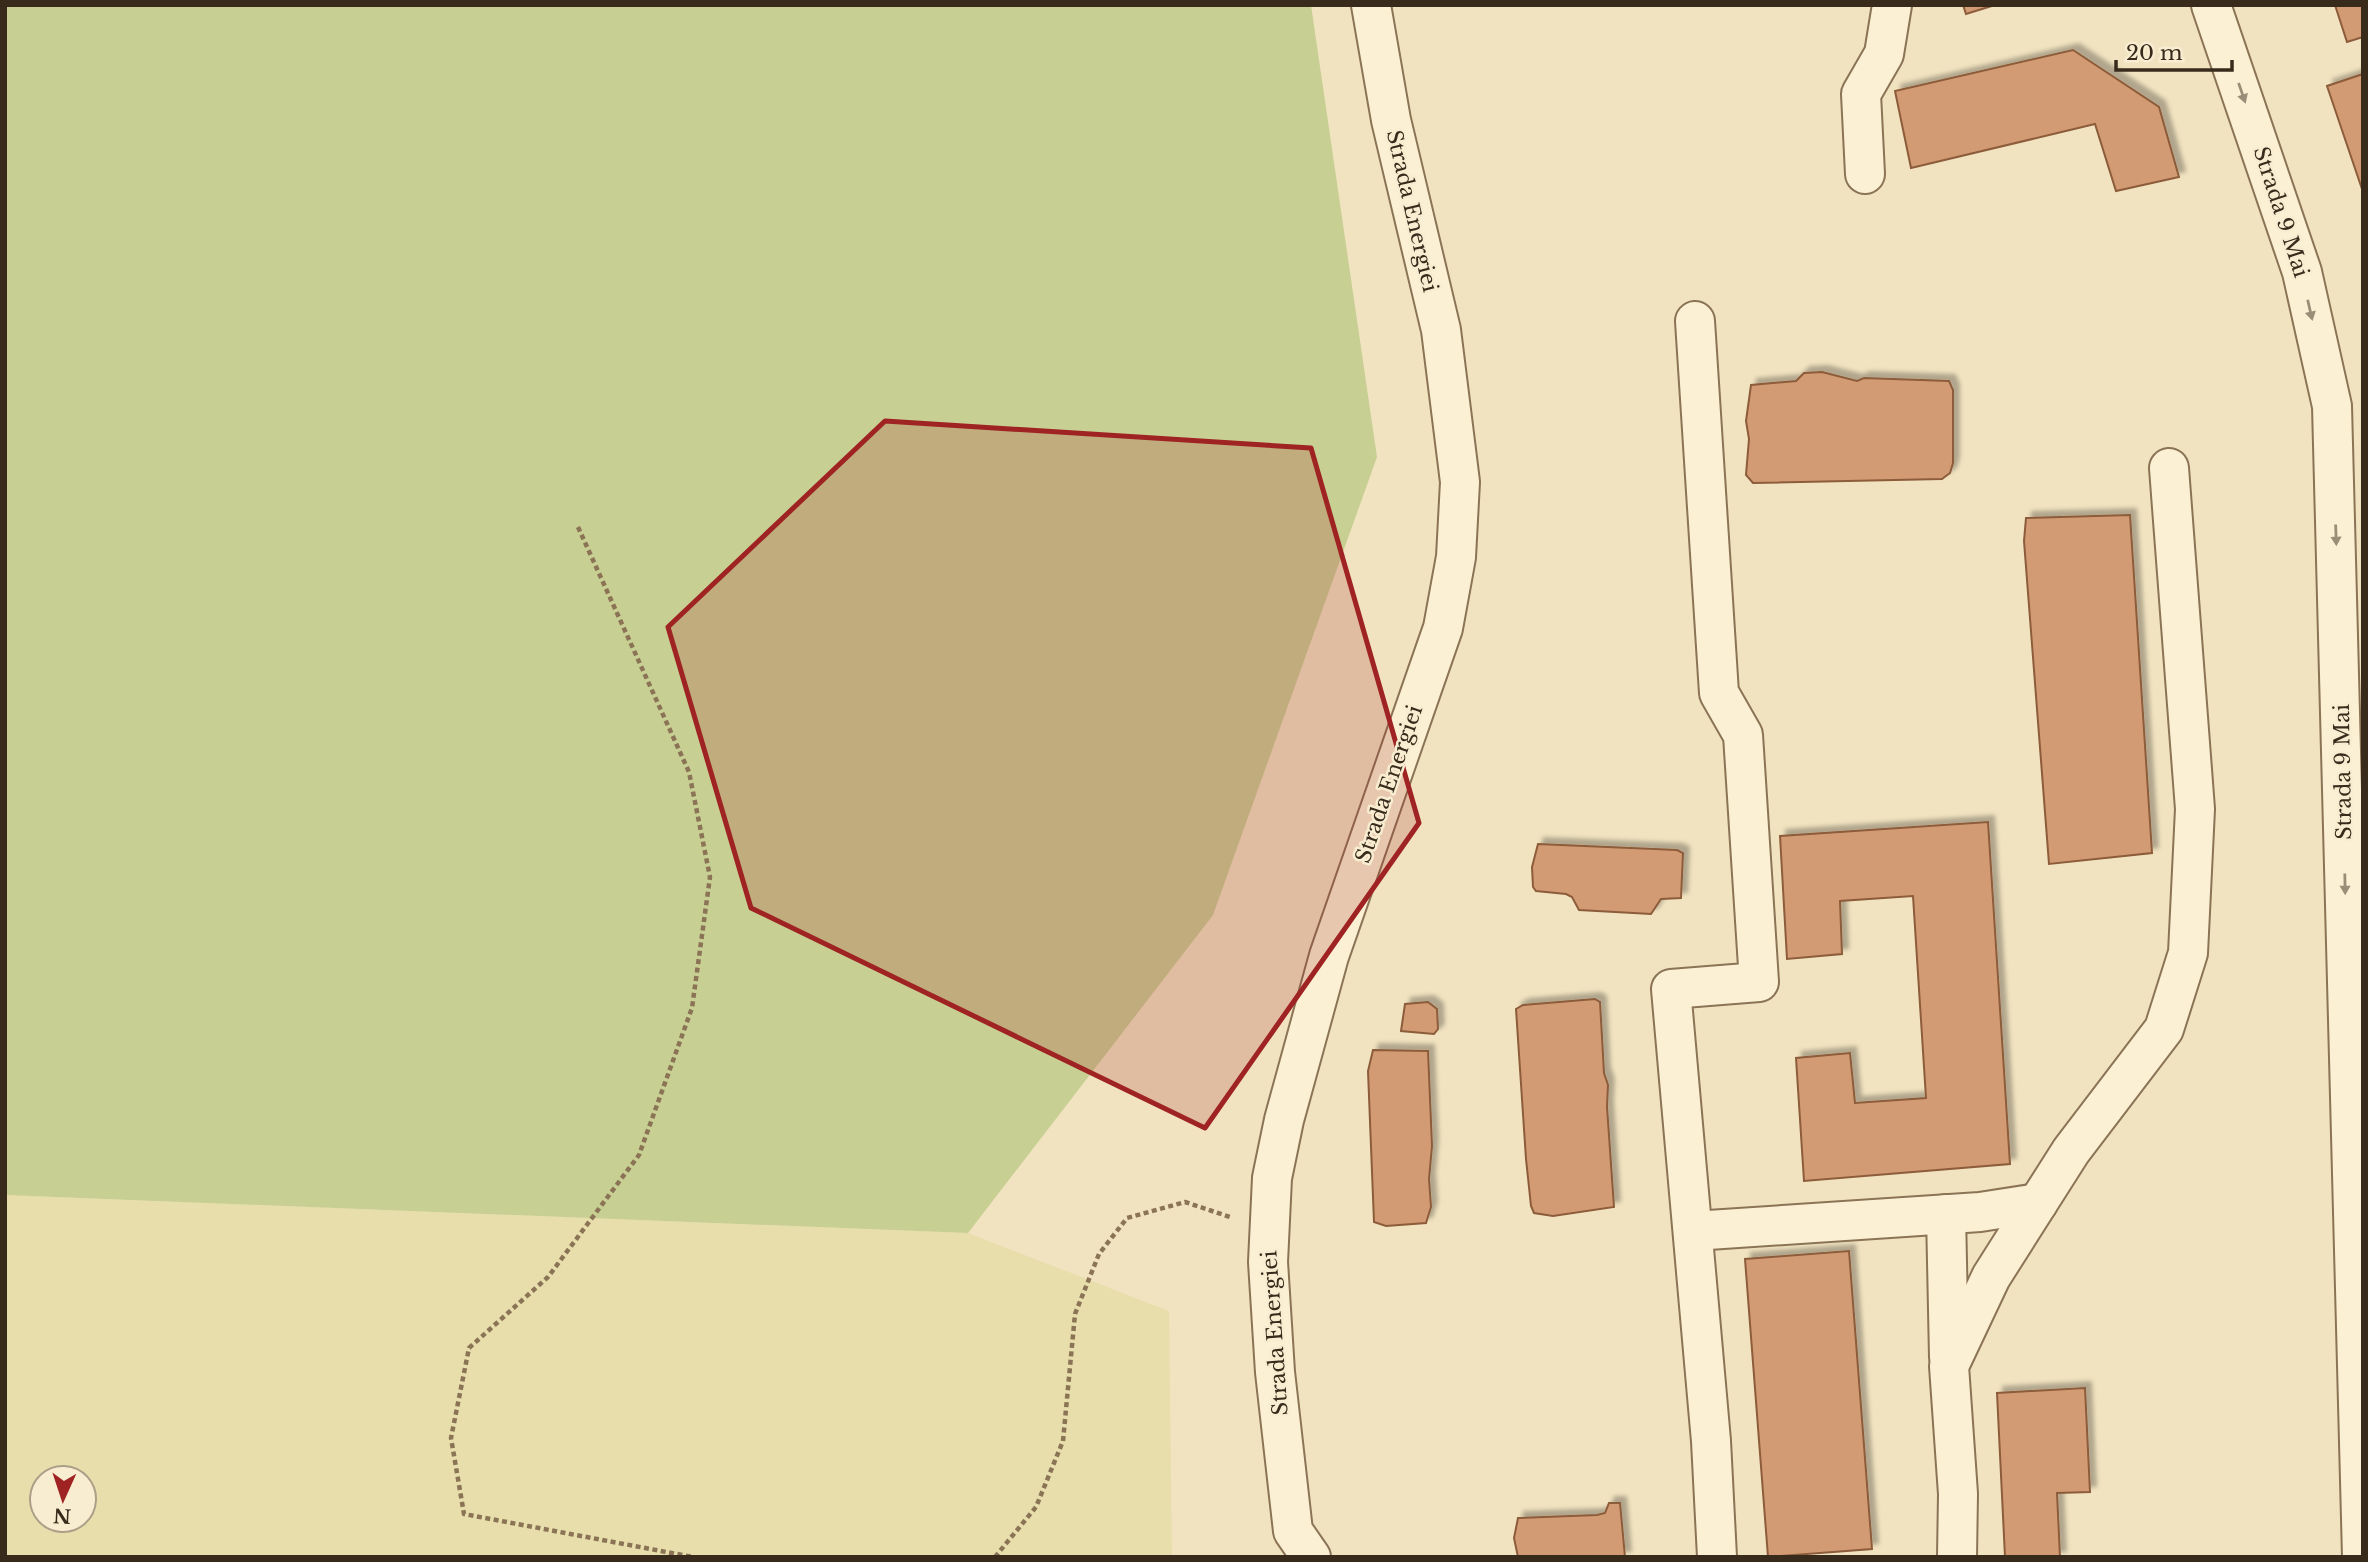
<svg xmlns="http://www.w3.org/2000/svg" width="2368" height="1562" font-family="'Libre Baskerville',serif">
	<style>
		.farmland { fill: #e7deac; fill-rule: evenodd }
		.green { fill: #c8cf93 }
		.building { fill: #d29b73; stroke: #8c5c3b; stroke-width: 2; filter: url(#shadow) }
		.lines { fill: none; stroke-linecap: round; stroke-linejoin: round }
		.minor-casing { stroke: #8b7356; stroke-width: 42 }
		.path { stroke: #8b7356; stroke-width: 4.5; stroke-dasharray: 5 3.5; stroke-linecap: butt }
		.minor { stroke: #fbf0d3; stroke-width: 38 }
		.oneway { fill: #9a8e78 }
		.marked { fill: #9e2322; fill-opacity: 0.2; stroke: #9e2322; stroke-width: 5; stroke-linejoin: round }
		.labels { text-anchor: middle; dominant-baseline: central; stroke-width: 5; stroke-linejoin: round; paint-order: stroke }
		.street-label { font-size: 21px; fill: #392b1c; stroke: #f8edd0 }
	</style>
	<defs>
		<filter id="shadow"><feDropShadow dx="6" dy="-6" stdDeviation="2" flood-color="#0004"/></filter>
	</defs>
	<rect width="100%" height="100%" fill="#f1e3c0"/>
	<path class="farmland" d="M 5,1195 L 968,1233 L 1169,1311 L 1172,1557 L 5,1557 ZM 42,1478 L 84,1478 L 84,1520 L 42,1520 Z"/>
	<polygon class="green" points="5,5 1311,5 1377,457 1213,915 968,1233 5,1195"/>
	<g class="building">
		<polygon points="1963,5 1995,5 1966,14"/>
		<polygon points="2335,5 2363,5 2363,37 2347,42"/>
		<polygon points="2073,50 2159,107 2179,177 2116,191 2095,124 1911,168 1895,91"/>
		<polygon points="2363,74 2363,192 2327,86"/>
		<polygon points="1822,372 1857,381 1864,378 1949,381 1953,390 1953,463 1950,473 1942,479 1753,483 1746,475 1749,439 1746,421 1751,385 1796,381 1804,373"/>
		<polygon points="2130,515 2152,853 2049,864 2024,541 2026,518"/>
		<polygon points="1988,822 2010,1164 1804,1181 1796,1058 1850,1053 1855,1103 1926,1098 1913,896 1840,901 1842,954 1787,959 1780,836"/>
		<polygon points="1538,844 1677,850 1683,853 1681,898 1661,899 1651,914 1579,910 1572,897 1566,894 1536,891 1533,887 1532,867"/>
		<polygon points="1595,999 1600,1002 1604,1073 1608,1085 1607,1107 1614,1207 1553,1216 1534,1213 1531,1206 1526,1159 1516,1009 1523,1005"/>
		<polygon points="1428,1002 1437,1009 1438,1029 1434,1034 1401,1031 1405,1004"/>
		<polygon points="1373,1050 1428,1051 1432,1146 1429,1179 1431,1207 1426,1223 1386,1226 1374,1222 1368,1071"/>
		<polygon points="1849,1251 1872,1549 1768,1557 1745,1259"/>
		<polygon points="2085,1388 2090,1492 2057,1493 2060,1557 2005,1557 1997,1393"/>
		<polygon points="1609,1503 1620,1503 1625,1557 1518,1557 1514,1538 1518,1518 1597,1515 1605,1513"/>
	</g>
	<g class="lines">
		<defs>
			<g id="minor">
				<polyline points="2211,5 2302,272 2332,406 2362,1557"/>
				<polyline points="1865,174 1861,94 1884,54 1892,5"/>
				<polyline points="1695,321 1719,693 1743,735 1759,982 1671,989 1711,1441 1717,1557"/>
				<polyline points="1946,1214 1949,1357"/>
				<polyline points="1693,1231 1980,1212 2038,1203"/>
				<polyline points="1311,1557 1293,1531 1275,1372 1268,1262 1272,1178 1284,1120 1329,956 1443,628 1456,557 1460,482 1441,330 1391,120 1371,5"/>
				<polyline points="1957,1557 1958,1494 1949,1366 1991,1277 2071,1151 2164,1029 2188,953 2195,809 2169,468"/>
			</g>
		</defs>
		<use href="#minor" class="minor-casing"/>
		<g class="path">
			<polyline points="578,527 689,772 710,877 692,1008 639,1155 548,1277 469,1348 451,1438 464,1514 693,1557"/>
			<polyline points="995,1557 1036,1507 1063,1441 1075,1314 1099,1254 1127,1218 1185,1202 1233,1218"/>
		</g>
		<use href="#minor" class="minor"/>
	</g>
	<defs><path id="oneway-solid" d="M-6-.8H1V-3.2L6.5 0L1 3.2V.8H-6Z" transform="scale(1.75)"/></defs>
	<g class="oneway">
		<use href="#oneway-solid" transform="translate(2242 93) rotate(71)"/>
		<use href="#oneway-solid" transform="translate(2310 310) rotate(77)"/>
		<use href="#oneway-solid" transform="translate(2336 535) rotate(88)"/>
		<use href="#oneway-solid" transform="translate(2345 884) rotate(89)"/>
	</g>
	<path class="marked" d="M 885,421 L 1311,448 L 1419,823 L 1205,1128 L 751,908 L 668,627 Z"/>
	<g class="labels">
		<g class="street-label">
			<text transform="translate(1412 211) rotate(77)">Strada Energiei</text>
			<text transform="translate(2281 212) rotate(72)">Strada 9 Mai</text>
			<text transform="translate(2343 772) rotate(-91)">Strada 9 Mai</text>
			<text transform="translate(1389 784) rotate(-71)">Strada Energiei</text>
			<text transform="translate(1275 1333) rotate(-94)">Strada Energiei</text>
		</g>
	</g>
	<rect width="2368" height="1562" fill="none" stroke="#392b1c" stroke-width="14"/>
	<g transform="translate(63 1499) rotate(183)"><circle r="33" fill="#f8edd0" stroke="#ac9f88" stroke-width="2"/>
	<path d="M0-5L12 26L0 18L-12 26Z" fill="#9e2322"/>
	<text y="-10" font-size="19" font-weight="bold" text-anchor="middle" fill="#392b1c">N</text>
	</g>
	<path d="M2116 60v10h116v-10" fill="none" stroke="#392b1c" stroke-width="3.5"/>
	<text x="2126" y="60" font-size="21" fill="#392b1c" stroke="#f8edd0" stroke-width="5" paint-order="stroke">20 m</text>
</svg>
